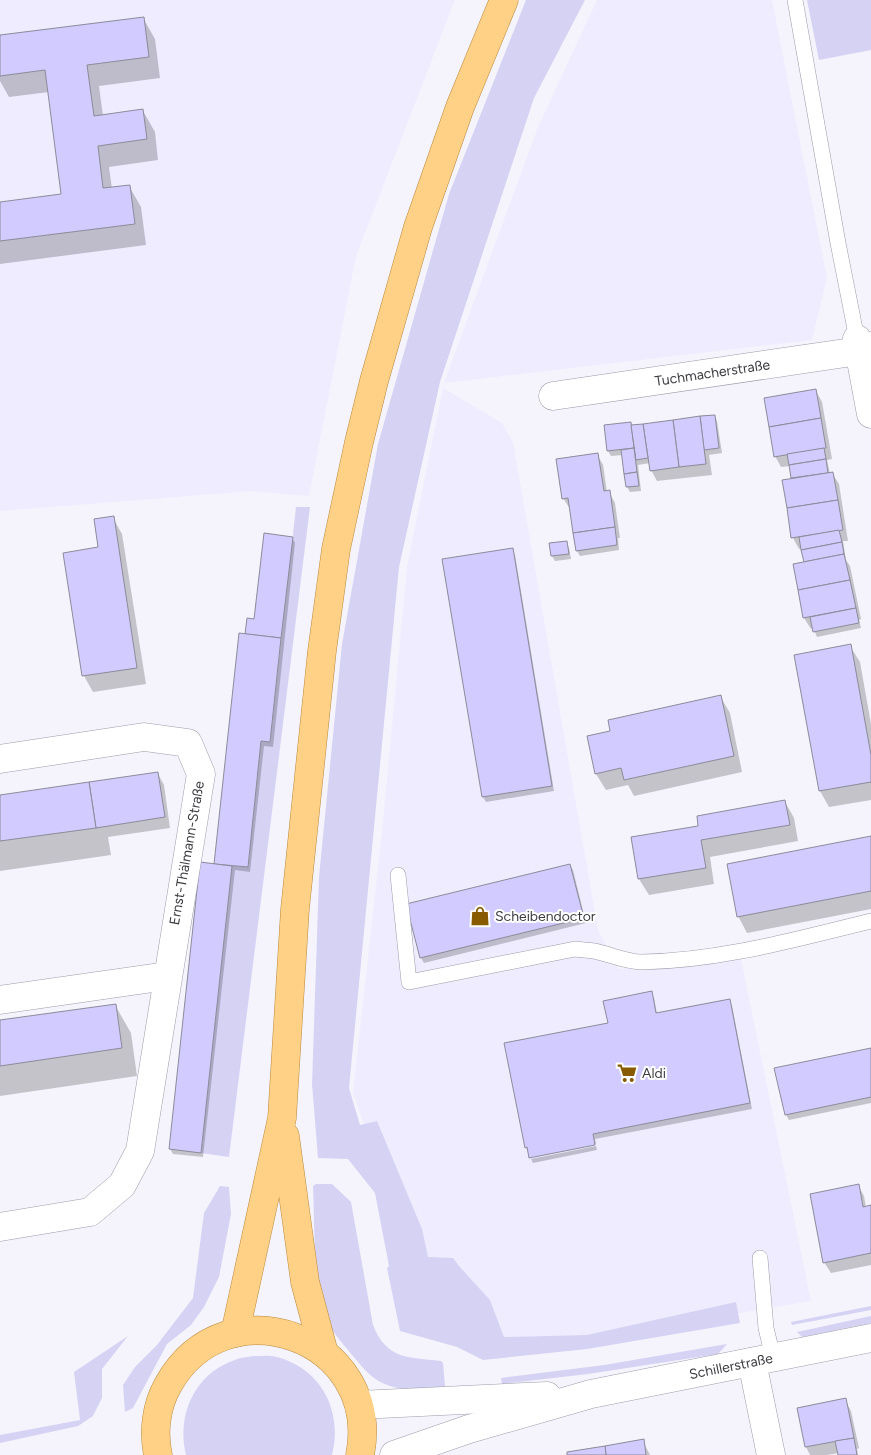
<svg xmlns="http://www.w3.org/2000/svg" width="871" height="1455" font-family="Figtree,sans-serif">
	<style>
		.built { fill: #eeecfe }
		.green { fill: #d6d2f4 }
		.shadow { fill: #0003 }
		.building { fill: #d1cbff; stroke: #8c8b99 }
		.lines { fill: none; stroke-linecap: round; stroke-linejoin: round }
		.service-casing { stroke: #9d9caa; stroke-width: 16 }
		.minor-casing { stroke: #9d9caa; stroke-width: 29 }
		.primary-casing { stroke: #ba893b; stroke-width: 29 }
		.service { stroke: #fff; stroke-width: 15 }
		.minor { stroke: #fff; stroke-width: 28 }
		.primary { stroke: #fed187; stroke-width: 28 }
		.labels { text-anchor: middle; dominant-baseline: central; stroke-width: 4; stroke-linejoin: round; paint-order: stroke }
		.street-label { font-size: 14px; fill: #3d3c42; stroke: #fff }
		.poi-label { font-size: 14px; fill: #3d3c42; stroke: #fff; text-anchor: start }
	</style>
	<rect width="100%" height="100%" fill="#f5f4fd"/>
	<g class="built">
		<polygon points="0,0 455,0 356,256 309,496 252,491 0,511"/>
		<polygon points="597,0 772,0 827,278 812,340 444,383 538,127"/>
		<polygon points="443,388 502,423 513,442 598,930 619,969 741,959 811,1301 490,1355 411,1256 353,1093 382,832 407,567"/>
	</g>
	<g class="green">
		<polygon points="526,0 585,0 534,98 440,382 399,567 349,1088 360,1125 377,1121 422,1229 428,1257 453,1258 459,1266 490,1300 504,1337 587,1335 736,1302 740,1323 587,1349 483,1360 457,1347 400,1331 387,1268 389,1266 375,1193 348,1159 318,1158 312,1084 319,877 342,644 378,444 449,194"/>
		<polygon points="807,0 871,0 871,50 819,60"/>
		<polygon points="296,507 310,507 229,1157 201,1153 232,866 248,867 261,741 270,742"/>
		<path d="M 316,1184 L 332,1184 L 351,1202 L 373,1325 C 387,1360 408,1357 441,1361 L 443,1363 L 445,1386 L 443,1388 C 426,1388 406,1392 390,1386 C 373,1381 364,1369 353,1356 C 346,1347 337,1338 332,1329 C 312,1290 315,1229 313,1186 Z"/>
		<polygon points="220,1186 229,1187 231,1214 219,1277 204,1307 191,1325 167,1344 133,1408 125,1412 123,1385 135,1367 157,1345 193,1298 204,1213"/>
		<polygon points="871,1306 871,1310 792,1325 791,1322"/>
		<polygon points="871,1316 871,1323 802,1337 797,1332"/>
		<polygon points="128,1336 102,1369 102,1398 93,1416 78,1426 0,1443 0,1435 80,1420 74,1372"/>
		<polygon points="727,1344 718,1354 588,1374 502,1384 501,1378 604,1365"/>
		<path d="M 254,1356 C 261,1356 270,1355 277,1357 C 322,1369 343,1412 332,1455 L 186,1455 C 176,1415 195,1373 235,1360 C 241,1357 248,1357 254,1356 Z"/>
	</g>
	<g class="shadow">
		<polygon points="143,18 155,39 160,78 99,86 103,116 143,111 155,132 158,160 109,167 112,189 129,186 141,207 146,245 0,264 0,203 62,195 49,92 9,97 0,81 0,36"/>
		<polygon points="816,391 822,402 832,459 827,460 830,474 832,473 839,484 848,541 843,541 846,560 850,566 861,619 859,620 861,628 817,637 813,628 811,629 804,618 794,565 805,563 802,548 799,549 793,538 793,480 790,466 781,467 775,456"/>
		<polygon points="714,416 717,421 722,453 709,455 712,475 657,481 651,470 650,463 638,465 641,491 630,492 627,487 623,455 611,456 608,451 632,427"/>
		<polygon points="597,454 603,465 607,492 609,492 615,503 620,538 618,538 619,550 580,556 577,551 570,509 563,498"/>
		<polygon points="113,518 122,534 146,684 93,692 84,676 100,548"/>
		<polygon points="292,538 295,543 273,747 264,746 250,872 235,870 203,1157 173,1154 170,1149 215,865 246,636 255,620"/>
		<polygon points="566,543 569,548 571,559 555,561 552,556"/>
		<polygon points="512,550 515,555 554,791 486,802 483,797 444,561"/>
		<polygon points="850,646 860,662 871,724 871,800 829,807 820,791"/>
		<polygon points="720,696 730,713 742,772 634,796 628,785 606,790 596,774 588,737 612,732"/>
		<polygon points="158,774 164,785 170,828 108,837 111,855 0,871 0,796"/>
		<polygon points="785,802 794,818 798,841 710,857 714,884 649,895 639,879 632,838 700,827"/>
		<polygon points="871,837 871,909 747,933 738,916"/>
		<polygon points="570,865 573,870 586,923 424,963 421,958 408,905"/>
		<polygon points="651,993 654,998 657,1014 729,1001 732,1006 752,1109 595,1139 596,1144 530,1156 526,1147 609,1024"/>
		<polygon points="115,1005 131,1033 137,1076 0,1096 0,1022"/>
		<polygon points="871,1049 871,1103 789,1120 786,1115 776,1069"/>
		<polygon points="596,1146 597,1150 533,1163 531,1159"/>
		<polygon points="858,1185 864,1196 866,1207 871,1206 871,1265 831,1273 824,1262"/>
		<polygon points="845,1400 851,1411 859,1448 857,1449 858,1455 839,1455 839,1453 827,1455 810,1455 806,1447 798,1409"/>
		<polygon points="643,1441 650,1455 568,1455"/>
	</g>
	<g class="building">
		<polygon points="144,17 149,57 87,65 94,116 143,109 147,139 98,146 103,188 130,185 135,224 0,241 0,202 61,194 45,70 0,76 0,35"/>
		<polygon points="816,389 821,418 769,427 764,398"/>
		<polygon points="715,415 719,448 704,450 700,416"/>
		<polygon points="700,416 706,464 679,467 673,420"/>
		<polygon points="821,418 826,448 774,457 769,427"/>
		<polygon points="673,420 679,467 650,471 643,424"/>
		<polygon points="631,422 634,448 607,451 604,425"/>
		<polygon points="643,424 648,458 636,460 631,425"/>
		<polygon points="634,448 637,472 624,474 621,450"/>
		<polygon points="824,448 826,459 789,465 787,454"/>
		<polygon points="598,453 604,491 610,490 615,527 573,533 568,498 562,499 556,459"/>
		<polygon points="826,459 828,473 791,478 789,465"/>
		<polygon points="637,472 639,486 626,487 624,474"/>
		<polygon points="833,472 838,500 787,508 782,480"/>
		<polygon points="838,500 843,530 791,538 787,508"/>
		<polygon points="114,516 137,668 82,676 63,553 98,547 94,519"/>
		<polygon points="615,527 617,545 576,551 573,533"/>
		<polygon points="839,530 842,542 801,550 799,537"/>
		<polygon points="264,533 293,537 281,638 245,634 247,618 254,619"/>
		<polygon points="567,541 569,554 551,556 549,543"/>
		<polygon points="842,542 844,554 804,562 801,550"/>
		<polygon points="513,548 552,786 482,797 442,559"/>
		<polygon points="844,554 850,580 798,590 793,564"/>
		<polygon points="850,580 856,608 803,618 798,590"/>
		<polygon points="856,608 859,623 813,632 810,617"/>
		<polygon points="239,633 281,638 270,742 261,741 248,867 214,864"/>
		<polygon points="851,644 871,755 871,782 819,791 794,655"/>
		<polygon points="721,695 734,756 624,780 621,768 595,774 587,736 610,731 608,720"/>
		<polygon points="158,772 165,817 96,828 89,782"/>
		<polygon points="89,782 96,828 0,841 0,795"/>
		<polygon points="785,800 790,825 701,840 706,868 638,879 631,837 698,826 697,816"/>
		<polygon points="871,836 871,891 737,917 727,864"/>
		<polygon points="200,862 232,866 201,1153 169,1149"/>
		<polygon points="570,864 584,918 420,958 406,904"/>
		<polygon points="652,991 656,1013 730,999 750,1103 593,1134 595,1145 529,1158 527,1147 525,1148 504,1043 608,1023 603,1001"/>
		<polygon points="116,1004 122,1048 0,1066 0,1020"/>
		<polygon points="871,1048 871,1097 785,1115 774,1068"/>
		<polygon points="859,1184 863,1207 871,1205 871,1253 823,1263 810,1194"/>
		<polygon points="846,1398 854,1438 805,1447 797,1408"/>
		<polygon points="854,1438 857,1455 838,1455 835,1441"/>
		<polygon points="644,1439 646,1455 606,1455 605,1446"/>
		<polygon points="605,1446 606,1455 567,1455 567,1452"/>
	</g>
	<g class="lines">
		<defs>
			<g id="service">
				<polyline points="795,0 838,243 857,339"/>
				<path d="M 398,875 L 409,982 L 575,949 C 581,950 588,950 594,951 C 610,954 625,962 642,962 C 720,961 796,939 871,921"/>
				<polyline points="760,1258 766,1328 773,1357"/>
			</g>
			<g id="minor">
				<polyline points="857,339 871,414"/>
				<path id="s1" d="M 553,396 L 859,351 L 871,346"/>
				<polyline points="0,759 144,737 188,743 201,774 140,1151 122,1185 90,1212 0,1227"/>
				<polyline points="0,1000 167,976"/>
				<polyline points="752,1362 771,1455"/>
				<polyline points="359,1405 547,1396"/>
				<path id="s2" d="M 394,1455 L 469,1429 L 591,1394 L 871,1338"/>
			</g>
			<g id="primary">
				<polyline points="285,1136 305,1282 324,1353"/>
				<polyline points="235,1333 282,1118 295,909 322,651 336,549 359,442 374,381 418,227 460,107 504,0"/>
				<path d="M 158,1455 C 153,1432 156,1406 168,1385 C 226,1281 383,1338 360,1455"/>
			</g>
		</defs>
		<use href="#service" class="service-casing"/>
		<use href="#minor" class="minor-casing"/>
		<use href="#primary" class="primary-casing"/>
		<use href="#service" class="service"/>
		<use href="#minor" class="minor"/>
		<use href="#primary" class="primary"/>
	</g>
	<defs>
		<symbol id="shop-bare" viewBox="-9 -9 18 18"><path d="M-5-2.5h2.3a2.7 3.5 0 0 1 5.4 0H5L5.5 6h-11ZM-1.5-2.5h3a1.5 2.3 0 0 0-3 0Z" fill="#895b00" stroke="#fff" stroke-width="2.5" paint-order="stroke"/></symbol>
		<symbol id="supermarket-bare" viewBox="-9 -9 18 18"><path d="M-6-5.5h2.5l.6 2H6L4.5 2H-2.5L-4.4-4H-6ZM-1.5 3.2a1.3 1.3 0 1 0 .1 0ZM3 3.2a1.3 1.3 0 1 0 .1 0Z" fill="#895b00" stroke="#fff" stroke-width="2.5" paint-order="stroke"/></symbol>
	</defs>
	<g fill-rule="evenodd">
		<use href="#shop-bare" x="466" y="902" width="28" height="28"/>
		<use href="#supermarket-bare" x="613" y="1059" width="28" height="28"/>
	</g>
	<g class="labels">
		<g class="street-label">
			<text stroke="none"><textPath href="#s1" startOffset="161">Tuchmacherstraße</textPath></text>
			<text transform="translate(187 853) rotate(-80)">Ernst-Thälmann-Straße</text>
			<text stroke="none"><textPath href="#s2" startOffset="349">Schillerstraße</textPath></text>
		</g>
		<g class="poi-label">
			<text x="495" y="916">Scheibendoctor</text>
			<text x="642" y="1073">Aldi</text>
		</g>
	</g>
</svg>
